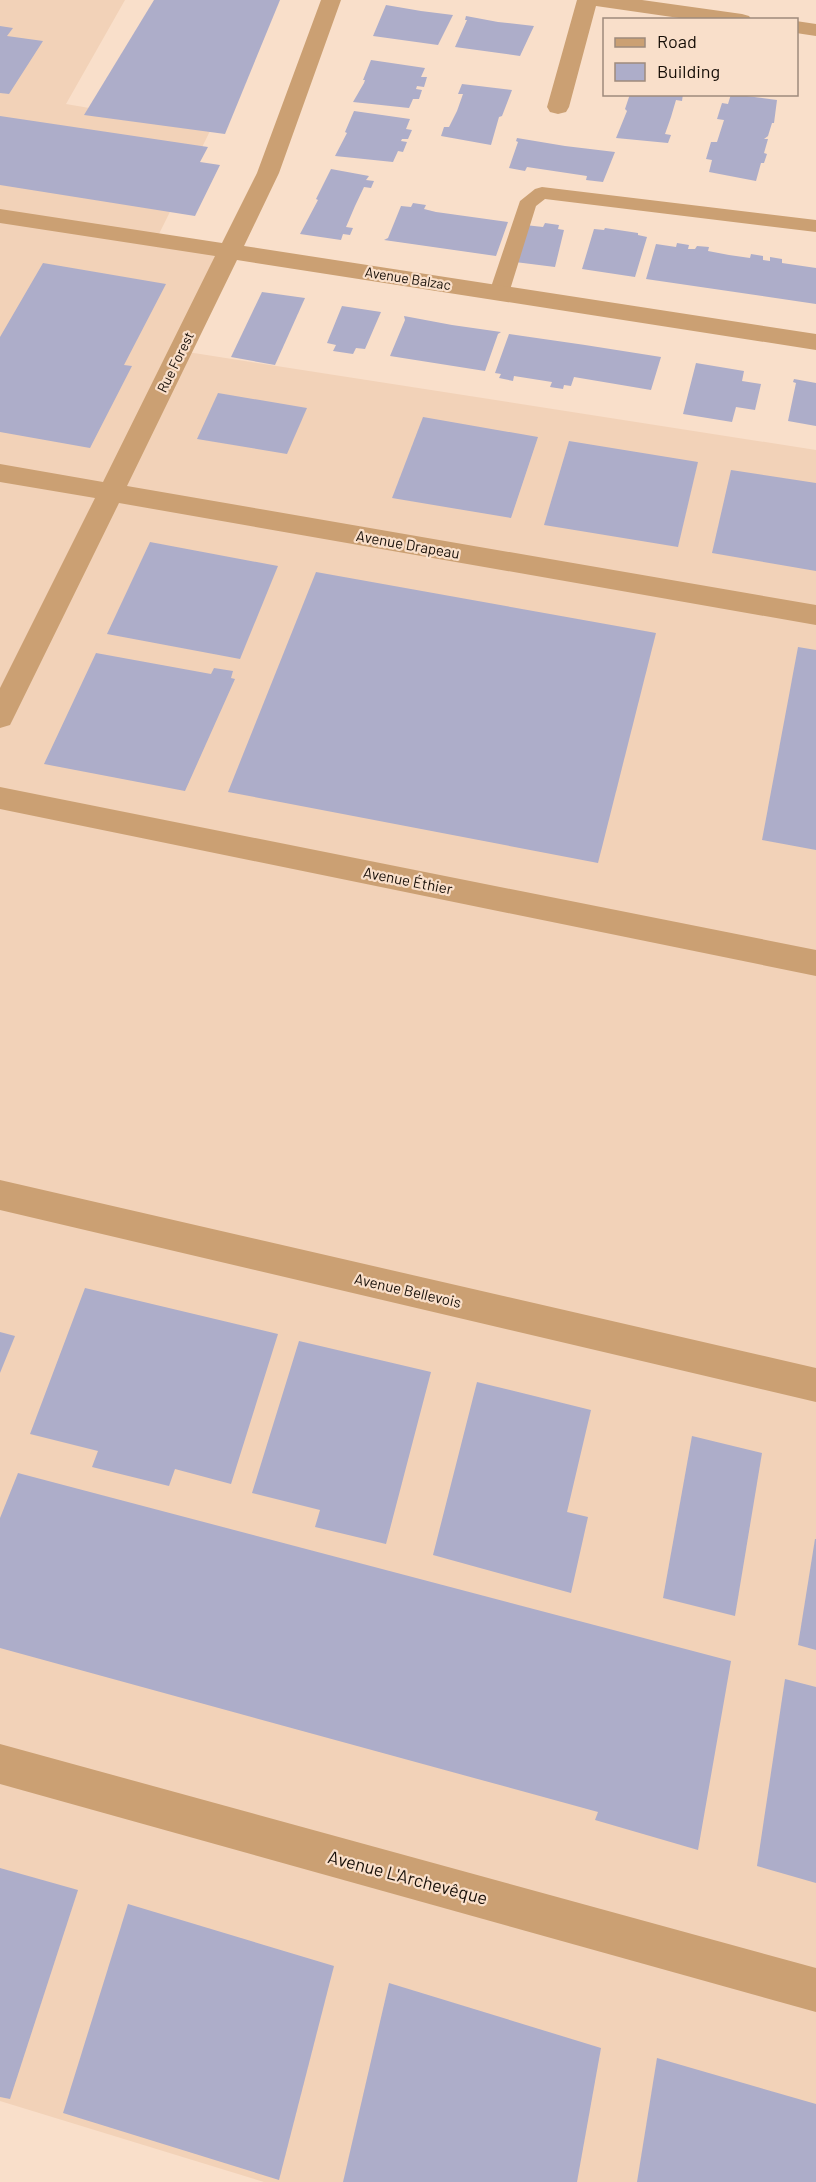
<svg xmlns="http://www.w3.org/2000/svg" width="816" height="2182" font-family="Barlow,sans-serif">
	<style>
		.built { fill: #f2d2b8 }
		.building { fill: #adadc9 }
		.lines { fill: none; stroke-linecap: round; stroke-linejoin: round }
		.service { fill: #cba073; fill-rule: evenodd }
		.minor { fill: #cba073; fill-rule: evenodd }
		.labels { text-anchor: middle; dominant-baseline: central; stroke-width: 4.5; stroke-linejoin: round; paint-order: stroke }
		.far-street-label { font-size: 14px; fill: #160e07; stroke: #f9dfca }
		.street-label { font-size: 15px; fill: #160e07; stroke: #f9dfca }
		.near-street-label { font-size: 18px; fill: #160e07; stroke: #f9dfca }
	</style>
	<rect width="100%" height="100%" fill="#f9dfca"/>
	<polygon class="built" points="0,0 125,0 66,104 211,129 156,240 229,251 181,351 816,450 816,2182 264,2182 0,2101"/>
	<g class="building">
		<polygon points="154,0 280,0 225,134 84,115"/>
		<polygon points="386,5 421,11 453,15 438,45 373,36"/>
		<polygon points="466,16 498,22 534,26 520,56 455,47 467,20 465,20"/>
		<polygon points="0,26 13,28 7,36 43,41 9,94 0,93"/>
		<polygon points="371,60 425,68 421,77 427,77 424,87 417,86 416,89 422,90 419,99 413,99 409,108 353,102 364,83 365,80 363,80"/>
		<polygon points="462,84 512,90 502,116 499,117 491,145 441,136 444,127 449,127 457,111 463,94 458,94"/>
		<polygon points="630,94 683,94 682,101 676,100 671,117 665,134 671,135 668,143 616,138 627,111 625,109"/>
		<polygon points="731,94 777,100 774,123 772,123 768,136 764,139 768,139 764,153 767,154 764,163 761,163 756,181 709,172 712,160 706,159 711,142 717,142 724,120 717,119 722,103 728,104"/>
		<polygon points="354,111 410,119 406,129 412,130 408,139 402,139 401,141 407,142 403,152 398,151 393,162 335,156 347,133 345,132"/>
		<polygon points="0,116 208,147 200,162 220,165 195,216 0,185"/>
		<polygon points="517,138 565,146 615,152 603,182 586,180 587,176 527,167 525,171 509,168 518,142 516,141"/>
		<polygon points="331,169 369,176 366,180 374,181 371,188 364,187 355,206 346,227 353,228 350,235 343,234 341,240 300,234 318,200 316,199"/>
		<polygon points="413,203 426,205 424,209 436,212 508,222 496,256 384,240 388,238 401,206 411,207"/>
		<polygon points="545,223 559,225 558,229 564,230 555,267 515,262 525,225 543,227"/>
		<polygon points="605,228 638,233 638,235 647,237 635,277 582,269 594,229 604,230"/>
		<polygon points="677,243 689,245 688,249 695,249 697,246 709,247 708,251 729,255 750,258 751,254 763,256 763,260 770,261 770,257 782,259 782,263 816,268 816,304 646,279 656,244 676,247"/>
		<polygon points="43,263 166,284 124,365 132,366 90,448 0,432 0,337"/>
		<polygon points="262,292 305,298 275,365 231,357"/>
		<polygon points="342,306 381,312 365,349 356,348 353,354 333,351 336,345 327,343"/>
		<polygon points="404,316 452,325 501,332 498,334 485,371 390,356 405,320"/>
		<polygon points="509,334 585,345 661,357 651,390 574,377 571,386 564,385 563,389 550,387 552,382 514,376 513,381 499,378 501,374 495,373"/>
		<polygon points="696,363 744,371 742,381 761,384 755,410 736,407 732,422 683,414"/>
		<polygon points="794,379 816,383 816,426 788,421 796,383 793,382"/>
		<polygon points="218,393 307,408 287,454 197,439"/>
		<polygon points="423,417 538,437 511,518 392,498"/>
		<polygon points="569,441 698,462 678,547 544,525"/>
		<polygon points="731,470 816,483 816,571 712,553"/>
		<polygon points="150,542 278,566 240,659 107,634"/>
		<polygon points="316,572 656,633 598,863 228,792"/>
		<polygon points="798,647 816,650 816,850 762,840"/>
		<polygon points="96,653 211,674 214,668 233,671 231,678 235,679 185,791 44,764"/>
		<polygon points="85,1288 278,1334 231,1484 175,1469 169,1486 92,1467 98,1451 30,1434"/>
		<polygon points="0,1332 15,1336 0,1373"/>
		<polygon points="299,1341 431,1372 386,1544 315,1527 320,1510 252,1493"/>
		<polygon points="477,1382 591,1410 567,1512 588,1517 571,1593 433,1555"/>
		<polygon points="692,1436 762,1453 735,1616 663,1598"/>
		<polygon points="18,1473 731,1661 698,1850 595,1820 598,1812 0,1648 0,1518"/>
		<polygon points="815,1539 816,1539 816,1650 798,1645"/>
		<polygon points="785,1679 816,1687 816,1883 757,1866"/>
		<polygon points="0,1868 78,1890 10,2099 0,2097"/>
		<polygon points="128,1904 334,1966 279,2180 63,2113"/>
		<polygon points="389,1983 601,2048 577,2182 343,2182"/>
		<polygon points="657,2058 816,2104 816,2182 637,2182"/>
	</g>
	<g class="lines">
		<polygon class="service" points="542,187 816,220 816,232 545,199 536,206 509,293 506,297 492,297 489,293 520,201 535,189"/>
		<g class="minor">
			<polygon points="321,0 341,0 279,173 244,246 816,334 816,350 237,260 127,486 816,605 816,625 119,503 14,717 10,725 0,728 0,688 95,498 0,482 0,464 103,482 215,256 0,223 0,209 222,243 257,173"/>
			<polygon points="577,0 642,0 742,14 749,16 752,20 693,20 596,6 569,107 566,112 558,114 550,112 547,107"/>
			<polygon points="796,21 816,24 816,36 796,33"/>
			<polygon points="0,787 816,950 816,976 0,809"/>
			<polygon points="0,1180 816,1368 816,1402 0,1210"/>
			<polygon points="0,1744 816,1968 816,2012 0,1784"/>
		</g>
	</g>
	<g class="labels">
		<g class="far-street-label">
			<text transform="translate(408 278) rotate(9)">Avenue Balzac</text>
			<text transform="translate(175 362) rotate(-64)">Rue Forest</text>
		</g>
		<g class="street-label">
			<text transform="translate(408 544) rotate(10)">Avenue Drapeau</text>
			<text transform="translate(408 880) rotate(11)">Avenue Éthier</text>
			<text transform="translate(408 1290) rotate(13)">Avenue Bellevois</text>
		</g>
		<g class="near-street-label">
			<text transform="translate(408 1877) rotate(15)">Avenue L'Archevêque</text>
		</g>
	</g>
	<rect x="603" y="18" width="195" height="78" fill="#f9dfca" stroke="#9e8b7c" stroke-width="1.5"/>
	<rect x="615" y="38" width="30" height="9" fill="#cba073" stroke="#9e8b7c" stroke-width="1.5"/>
	<text x="657" y="48" font-size="18" fill="#160e07">Road</text>
	<rect x="615" y="63" width="30" height="18" fill="#adadc9" stroke="#9e8b7c" stroke-width="1.5"/>
	<text x="657" y="78" font-size="18" fill="#160e07">Building</text>
</svg>
